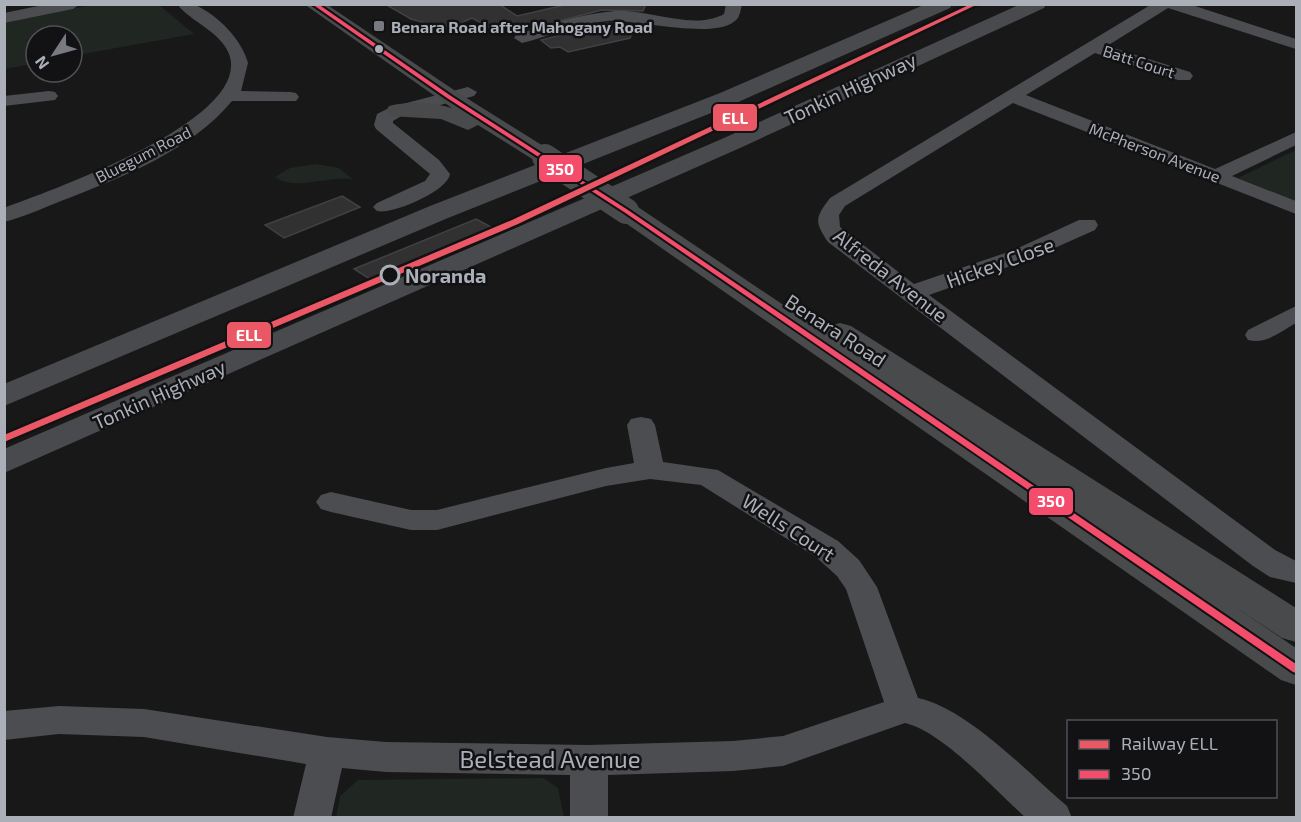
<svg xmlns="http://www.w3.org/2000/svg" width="1301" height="822" font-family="'Exo 2',sans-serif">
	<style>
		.green { fill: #202621 }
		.building { fill: #313132; stroke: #404144; stroke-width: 1.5 }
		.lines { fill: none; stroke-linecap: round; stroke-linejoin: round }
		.minor { fill: #4c4d50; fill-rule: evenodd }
		.major { fill: #494a4c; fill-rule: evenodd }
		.highway { fill: #494a4d; fill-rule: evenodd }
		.major-bridge { stroke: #494a4c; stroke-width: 26 }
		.bus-1-casing { stroke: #121214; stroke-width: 4 }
		.bus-1 { fill: #f44d6c; fill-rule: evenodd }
		.rail-1-casing { stroke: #121214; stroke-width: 5 }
		.rail-1 { fill: #eb5865; fill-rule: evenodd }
		.poi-dot { fill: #777a80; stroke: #121214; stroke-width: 2 }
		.bus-dot { fill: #aaafb8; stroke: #121214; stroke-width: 2 }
		.stop-dot { fill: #121214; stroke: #aaafb8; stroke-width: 3 }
		.labels { text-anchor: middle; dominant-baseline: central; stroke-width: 5; stroke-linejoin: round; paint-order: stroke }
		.far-poi-label { font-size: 16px; font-weight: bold; fill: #aaafb8; stroke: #121214; text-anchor: start }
		.far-street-label { font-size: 16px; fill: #aaafb8; stroke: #121214 }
		.street-label { font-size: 20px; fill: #aaafb8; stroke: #121214 }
		.stop-label { font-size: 20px; font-weight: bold; fill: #aaafb8; stroke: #121214; text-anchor: start }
		.near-street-label { font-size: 24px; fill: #aaafb8; stroke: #121214 }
		.line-badge { stroke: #121214; stroke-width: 2 }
		.badge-label { font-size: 16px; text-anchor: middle; font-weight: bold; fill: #fff }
	</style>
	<rect width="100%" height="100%" fill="#181818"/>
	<g class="green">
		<polygon points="91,5 159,5 194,34 72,56 72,36 36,36 36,63 5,69 4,22"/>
		<polygon points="1296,150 1296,201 1238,178"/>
		<path d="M 316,164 L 339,168 L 354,180 C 330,174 295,192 275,177 L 290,168 Z"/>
		<polygon points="543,778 558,788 564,817 336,817 340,796 358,780"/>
	</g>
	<g class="building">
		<polygon points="385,4 502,4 500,5 517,16 569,4 646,4 643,11 602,10 527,29 521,25 496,31 472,18 447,29 411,19"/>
		<polygon points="607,23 636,25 630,38 568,52 560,47 551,48 541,40"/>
		<polygon points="342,196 360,207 284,238 265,225"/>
		<polygon points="476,219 500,232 379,285 354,269"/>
	</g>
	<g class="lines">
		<g class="minor">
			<polygon points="48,4 80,4 73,9 4,23 4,13"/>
			<path d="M 177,4 C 182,4 190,3 195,5 C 218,15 242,40 248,63 L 241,91 L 290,92 L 296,93 L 299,97 L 296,101 L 232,101 C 191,151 120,178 61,201 C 43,208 24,217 4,222 L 4,208 C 49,191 254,120 229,54 C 220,31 192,23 177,4 Z"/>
			<path d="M 726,4 L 742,4 C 741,9 740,14 738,18 C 720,42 635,19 607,21 C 577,24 550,36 522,43 L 514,38 L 516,35 C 548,24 581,14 615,11 C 648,9 693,31 724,14 Z"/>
			<path d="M 1152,4 L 1189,4 L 1296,39 L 1296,49 L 1168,8 L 1107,46 L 1190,72 L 1193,76 L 1190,80 L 1178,80 L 1095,53 L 1026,95 L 1215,169 L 1296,132 L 1296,145 L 1232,176 L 1296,201 L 1296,214 L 1013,103 L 845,206 L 839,215 L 840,227 L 914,284 L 1014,250 L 1079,220 L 1095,220 L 1098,225 L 1095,230 L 1030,259 L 929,295 L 1275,550 L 1296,561 L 1296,583 L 1270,577 L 1253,566 L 828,242 C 814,221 815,218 830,198 Z"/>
			<path d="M 468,87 L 477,92 L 474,96 L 403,115 L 393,121 L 393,123 L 439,160 L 450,174 C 448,191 392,215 377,211 L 373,207 L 377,203 L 425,181 L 430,174 L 376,129 L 374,125 L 377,114 L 391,107 Z"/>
			<polygon points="49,91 55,92 58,96 55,100 4,106 4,96"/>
			<path d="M 1296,306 L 1296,323 C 1281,331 1266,345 1248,340 L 1245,335 L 1248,330 Z"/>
			<path d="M 641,417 L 651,419 L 655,425 L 663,462 L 718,470 L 838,541 L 859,560 L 877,587 L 918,698 C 968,709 1027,772 1067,806 L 1072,818 L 1026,818 C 995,790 943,732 905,723 L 783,766 L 733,771 L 608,775 L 608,818 L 570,818 L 570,775 L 386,772 L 342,768 L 331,818 L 293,818 L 306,764 L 144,737 L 59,734 L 4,740 L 4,711 L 59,706 L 144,709 L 327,737 L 386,742 L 589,745 L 733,741 L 783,736 L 884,702 L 846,589 L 837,576 L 816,557 L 701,485 L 650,479 L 606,486 L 437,530 L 411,530 L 331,512 L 321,509 L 316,502 L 321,495 L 331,492 L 411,510 L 437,510 L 606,468 L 634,463 L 627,425 L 631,419 Z"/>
		</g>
		<g class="major">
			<path d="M 304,4 L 326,4 L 457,92 L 553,152 L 557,157 L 553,162 L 545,164 L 537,162 L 478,125 L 468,130 L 441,119 L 389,116 L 386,111 L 389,106 C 409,101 432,103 452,108 Z"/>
			<polygon points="626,203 635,205 825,333 829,326 840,323 851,326 1296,608 1296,642 1282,638 1234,606 1296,648 1296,685 1281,680 617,217 613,211 617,205"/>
		</g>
		<g class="highway">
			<polygon points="926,4 952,4 950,8 736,103 448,218 4,406 4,384 430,206 720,93"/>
			<polygon points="1021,4 1046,4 1044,8 740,148 4,473 4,449 724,138"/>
		</g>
		<polyline class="major-bridge" points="545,157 626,211"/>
		<defs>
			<polygon id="bus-1" points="312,4 318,4 451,96 628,210 1296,664 1296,673 1293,672 624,212 447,98"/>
		</defs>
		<use href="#bus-1" class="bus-1-casing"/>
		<use href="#bus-1" class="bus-1"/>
		<defs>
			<polygon id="rail-1" points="971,4 978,4 518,224 4,442 4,435 512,220"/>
		</defs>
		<use href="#rail-1" class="rail-1-casing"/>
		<use href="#rail-1" class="rail-1"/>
	</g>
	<rect class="poi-dot" x="373" y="20" width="12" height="12" rx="3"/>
	<circle class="bus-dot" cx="379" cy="49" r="5"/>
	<circle class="stop-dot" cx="390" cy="275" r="9"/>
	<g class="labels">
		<g class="far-poi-label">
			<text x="391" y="26">Benara Road after Mahogany Road</text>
		</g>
		<g class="far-street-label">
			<text transform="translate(1139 61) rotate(18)">Batt Court</text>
			<text transform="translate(1155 152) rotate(21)">McPherson Avenue</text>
			<text transform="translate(143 154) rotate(-27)">Bluegum Road</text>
		</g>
		<g class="street-label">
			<text transform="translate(850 88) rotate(-25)">Tonkin Highway</text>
			<text transform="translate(1000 262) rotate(-20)">Hickey Close</text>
			<text transform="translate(891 275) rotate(38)">Alfreda Avenue</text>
			<text transform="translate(836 330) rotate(33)">Benara Road</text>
			<text transform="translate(159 394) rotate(-24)">Tonkin Highway</text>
			<text transform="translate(789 527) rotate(33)">Wells Court</text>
		</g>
		<g class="stop-label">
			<text x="405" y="275">Noranda</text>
		</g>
		<g class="near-street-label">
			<text x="550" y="758">Belstead Avenue</text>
		</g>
	</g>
	<g class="line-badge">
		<rect x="712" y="103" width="46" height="29" rx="6" fill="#eb5865"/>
		<rect x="538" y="154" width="45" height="29" rx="6" fill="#f44d6c"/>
		<rect x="226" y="321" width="46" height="28" rx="6" fill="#eb5865"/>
		<rect x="1028" y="487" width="46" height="29" rx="6" fill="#f44d6c"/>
	</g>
	<g class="badge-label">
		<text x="735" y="124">ELL</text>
		<text x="560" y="175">350</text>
		<text x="249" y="341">ELL</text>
		<text x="1051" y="507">350</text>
	</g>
	<rect width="1301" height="822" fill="none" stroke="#aaafb8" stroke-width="12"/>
	<rect x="1067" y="720" width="210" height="78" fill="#121214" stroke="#4f5156" stroke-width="1.5"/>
	<rect x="1079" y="740" width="30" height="9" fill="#eb5865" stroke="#4f5156" stroke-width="1.5"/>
	<text x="1121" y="750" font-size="18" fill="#aaafb8">Railway ELL</text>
	<rect x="1079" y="770" width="30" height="9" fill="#f44d6c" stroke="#4f5156" stroke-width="1.5"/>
	<text x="1121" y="780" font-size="18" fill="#aaafb8">350</text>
	<g transform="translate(54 54) rotate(234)"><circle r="28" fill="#121214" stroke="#4f5156" stroke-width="1.5"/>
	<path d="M0-4.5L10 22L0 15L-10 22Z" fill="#777a80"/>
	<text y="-9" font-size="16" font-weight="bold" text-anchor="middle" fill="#aaafb8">N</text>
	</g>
</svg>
